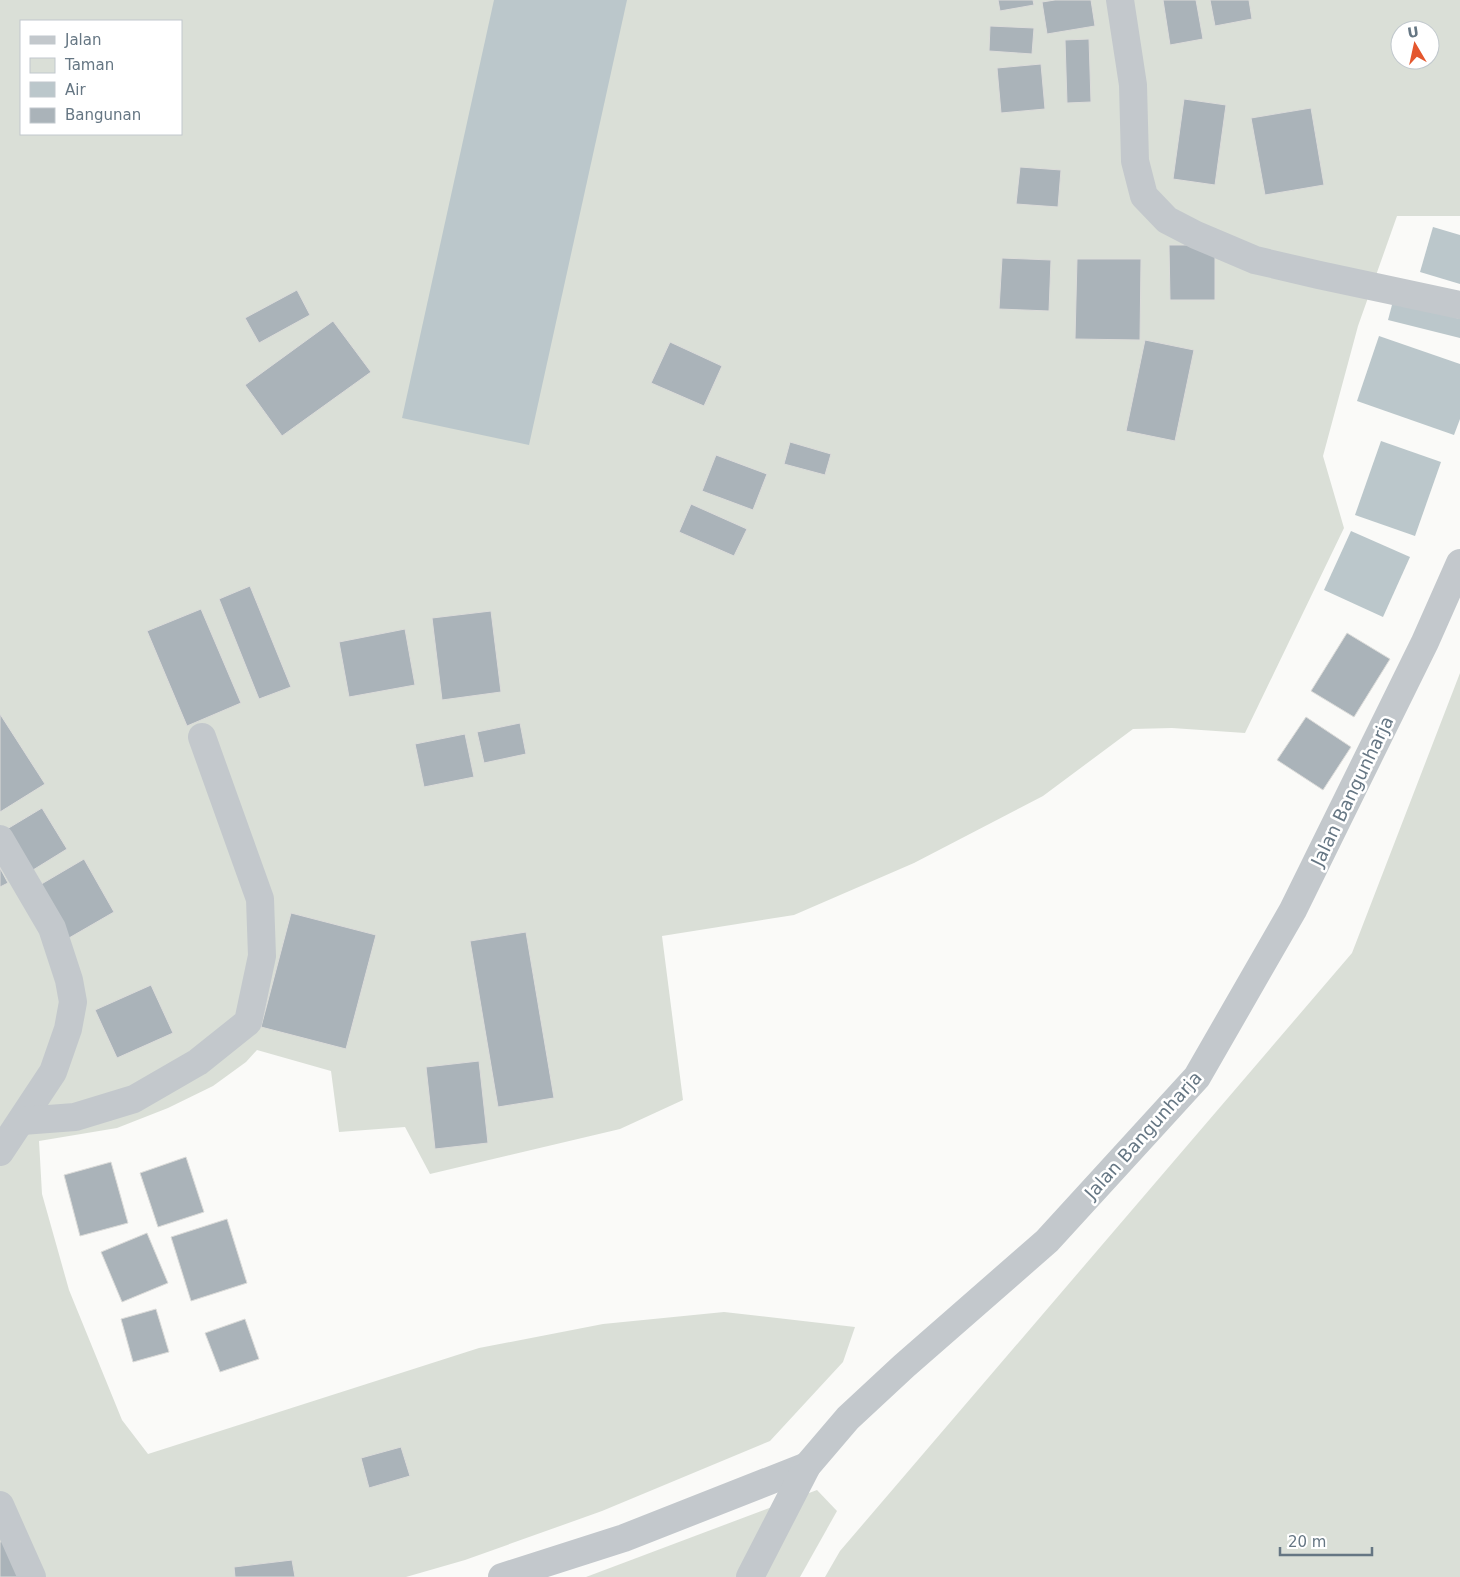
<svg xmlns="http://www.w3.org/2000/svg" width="1460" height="1577" font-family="'DejaVu Sans',sans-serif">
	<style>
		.green { fill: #dadfd7; fill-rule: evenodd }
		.water { fill: #bbc7cb }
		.building { fill: #aab3b9; stroke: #dcdcda }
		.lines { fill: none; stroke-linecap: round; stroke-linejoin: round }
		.minor { stroke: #c3c8cc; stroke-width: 28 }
		.labels { text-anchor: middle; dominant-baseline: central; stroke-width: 5; stroke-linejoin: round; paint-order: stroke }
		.street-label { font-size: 18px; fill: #657683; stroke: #fff }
	</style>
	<rect width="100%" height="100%" fill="#fafaf8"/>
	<g class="green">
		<path d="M 0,0 L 1460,0 L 1460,216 L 1397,216 L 1358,326 L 1323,456 L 1344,528 L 1245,733 L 1172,728 L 1133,729 L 1043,796 L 914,863 L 794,915 L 662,936 L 683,1100 L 620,1129 L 430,1174 L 405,1127 L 339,1132 L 331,1071 L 257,1050 L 246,1062 L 213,1086 L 168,1108 L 117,1128 L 39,1141 L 42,1194 L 69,1290 L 122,1420 L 148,1454 L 479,1348 L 603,1324 L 724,1312 L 855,1327 L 843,1362 L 770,1441 L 602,1511 L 465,1560 L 406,1577 L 0,1577 ZM 21,21 L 181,21 L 181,134 L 21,134 ZM 1400,30 L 1430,30 L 1430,60 L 1400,60 Z"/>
		<polygon points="1460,673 1460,1577 825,1577 840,1551 1352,953"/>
		<polygon points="817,1490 837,1511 800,1577 586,1577"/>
	</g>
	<g class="water">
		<polygon points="494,0 627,0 529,445 402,418"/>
		<polygon points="1433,227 1460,235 1460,284 1420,272"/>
		<polygon points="1393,301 1460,319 1460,338 1388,320"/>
		<polygon points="1379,336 1460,364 1460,419 1454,435 1357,401"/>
		<polygon points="1381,441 1441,462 1415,536 1355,515"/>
		<polygon points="1351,531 1410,557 1383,617 1324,590"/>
	</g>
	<g class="building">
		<polygon points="998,0 1033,0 1034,5 1000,11"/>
		<polygon points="1055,0 1091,0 1095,26 1047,34 1042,2"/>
		<polygon points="1163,0 1196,0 1203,39 1170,45"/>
		<polygon points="1210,0 1249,0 1252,19 1215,26"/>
		<polygon points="990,26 1034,28 1032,54 989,51"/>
		<polygon points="1089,39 1091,102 1067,103 1065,40"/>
		<polygon points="1041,64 1045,109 1001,113 997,68"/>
		<polygon points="1184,99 1226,105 1215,185 1173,179"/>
		<polygon points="1311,108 1324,185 1265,195 1251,118"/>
		<polygon points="1020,167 1061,170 1058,207 1016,204"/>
		<polygon points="1169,245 1215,245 1215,300 1170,300"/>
		<polygon points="1002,258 1051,260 1049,311 999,309"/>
		<polygon points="1077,259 1141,259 1140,340 1075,339"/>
		<polygon points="297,290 310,315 259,343 245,318"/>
		<polygon points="333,321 371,372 282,436 245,385"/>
		<polygon points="1145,340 1194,350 1175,441 1126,431"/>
		<polygon points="670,342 722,366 704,406 651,383"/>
		<polygon points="790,442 831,454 825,475 784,464"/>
		<polygon points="716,455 767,474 753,510 702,491"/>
		<polygon points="691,504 747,529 734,556 679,532"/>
		<polygon points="250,586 291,687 259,699 219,599"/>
		<polygon points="201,609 241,703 187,726 147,631"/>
		<polygon points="491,611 501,692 442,700 432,618"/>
		<polygon points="405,629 415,685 349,697 339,642"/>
		<polygon points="1347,633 1390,659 1354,717 1311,691"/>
		<polygon points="0,714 45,784 0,812"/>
		<polygon points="1306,717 1351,747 1323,790 1277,760"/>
		<polygon points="520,723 526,754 484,763 477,732"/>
		<polygon points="465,734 474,777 424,787 415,744"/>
		<polygon points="42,808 67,849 33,870 7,829"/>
		<polygon points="84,859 114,912 69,938 38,886"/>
		<polygon points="0,868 8,883 0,887"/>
		<polygon points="291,913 376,935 346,1049 261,1027"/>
		<polygon points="526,932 554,1098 498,1107 470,941"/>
		<polygon points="151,985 173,1033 117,1058 95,1010"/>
		<polygon points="479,1061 488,1143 435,1149 426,1067"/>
		<polygon points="186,1157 204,1212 158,1227 140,1173"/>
		<polygon points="111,1162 128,1223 80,1236 64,1175"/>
		<polygon points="227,1219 247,1283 191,1301 171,1237"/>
		<polygon points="147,1233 168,1283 122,1302 101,1252"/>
		<polygon points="156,1309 169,1352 133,1362 121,1319"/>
		<polygon points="245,1319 259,1359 220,1372 205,1333"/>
		<polygon points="401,1447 410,1476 369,1488 361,1458"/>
		<polygon points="7,1540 20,1576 17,1577 0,1577 0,1542"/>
		<polygon points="292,1560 295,1577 235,1577 234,1567"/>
	</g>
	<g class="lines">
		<g class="minor">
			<polyline points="1120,0 1133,85 1135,161 1144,196 1167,220 1196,235 1255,260 1319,275 1460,305"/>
			<polyline points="0,839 52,928 69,980 73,1002 68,1029 53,1072 0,1152"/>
			<polyline points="22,1121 75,1117 134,1099 198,1062 248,1022 262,956 260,899 202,737"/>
			<polyline points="0,1505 32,1577"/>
			<polyline points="502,1577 624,1538 807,1466"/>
			<polyline points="750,1577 807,1466 848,1418 904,1366 1047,1241 1197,1077 1293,910 1425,642 1460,563"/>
		</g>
	</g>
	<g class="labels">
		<g class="street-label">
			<text transform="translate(1352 791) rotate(-64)">Jalan Bangunharja</text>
			<text transform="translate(1143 1135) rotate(-48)">Jalan Bangunharja</text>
		</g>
	</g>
	<rect x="20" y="20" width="162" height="115" fill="#ffffff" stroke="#c1c8cd"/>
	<rect x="30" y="36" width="25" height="8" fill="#c3c8cc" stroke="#c1c8cd"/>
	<text x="65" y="45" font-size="15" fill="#657683">Jalan</text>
	<rect x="30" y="58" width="25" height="15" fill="#dadfd7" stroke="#c1c8cd"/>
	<text x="65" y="70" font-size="15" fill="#657683">Taman</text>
	<rect x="30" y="82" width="25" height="15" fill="#bbc7cb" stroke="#c1c8cd"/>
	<text x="65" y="95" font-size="15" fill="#657683">Air</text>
	<rect x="30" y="108" width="25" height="15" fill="#aab3b9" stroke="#c1c8cd"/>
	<text x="65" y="120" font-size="15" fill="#657683">Bangunan</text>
	<g transform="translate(1415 45) rotate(351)"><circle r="24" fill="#ffffff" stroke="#c1c8cd"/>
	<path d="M0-4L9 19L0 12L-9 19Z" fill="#e4572e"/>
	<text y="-8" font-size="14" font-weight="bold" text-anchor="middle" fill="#657683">U</text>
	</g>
	<path d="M1280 1547v8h92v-8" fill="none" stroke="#657683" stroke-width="2.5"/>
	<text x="1288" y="1547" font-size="15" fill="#657683" stroke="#ffffff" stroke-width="4" paint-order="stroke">20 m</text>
</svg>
